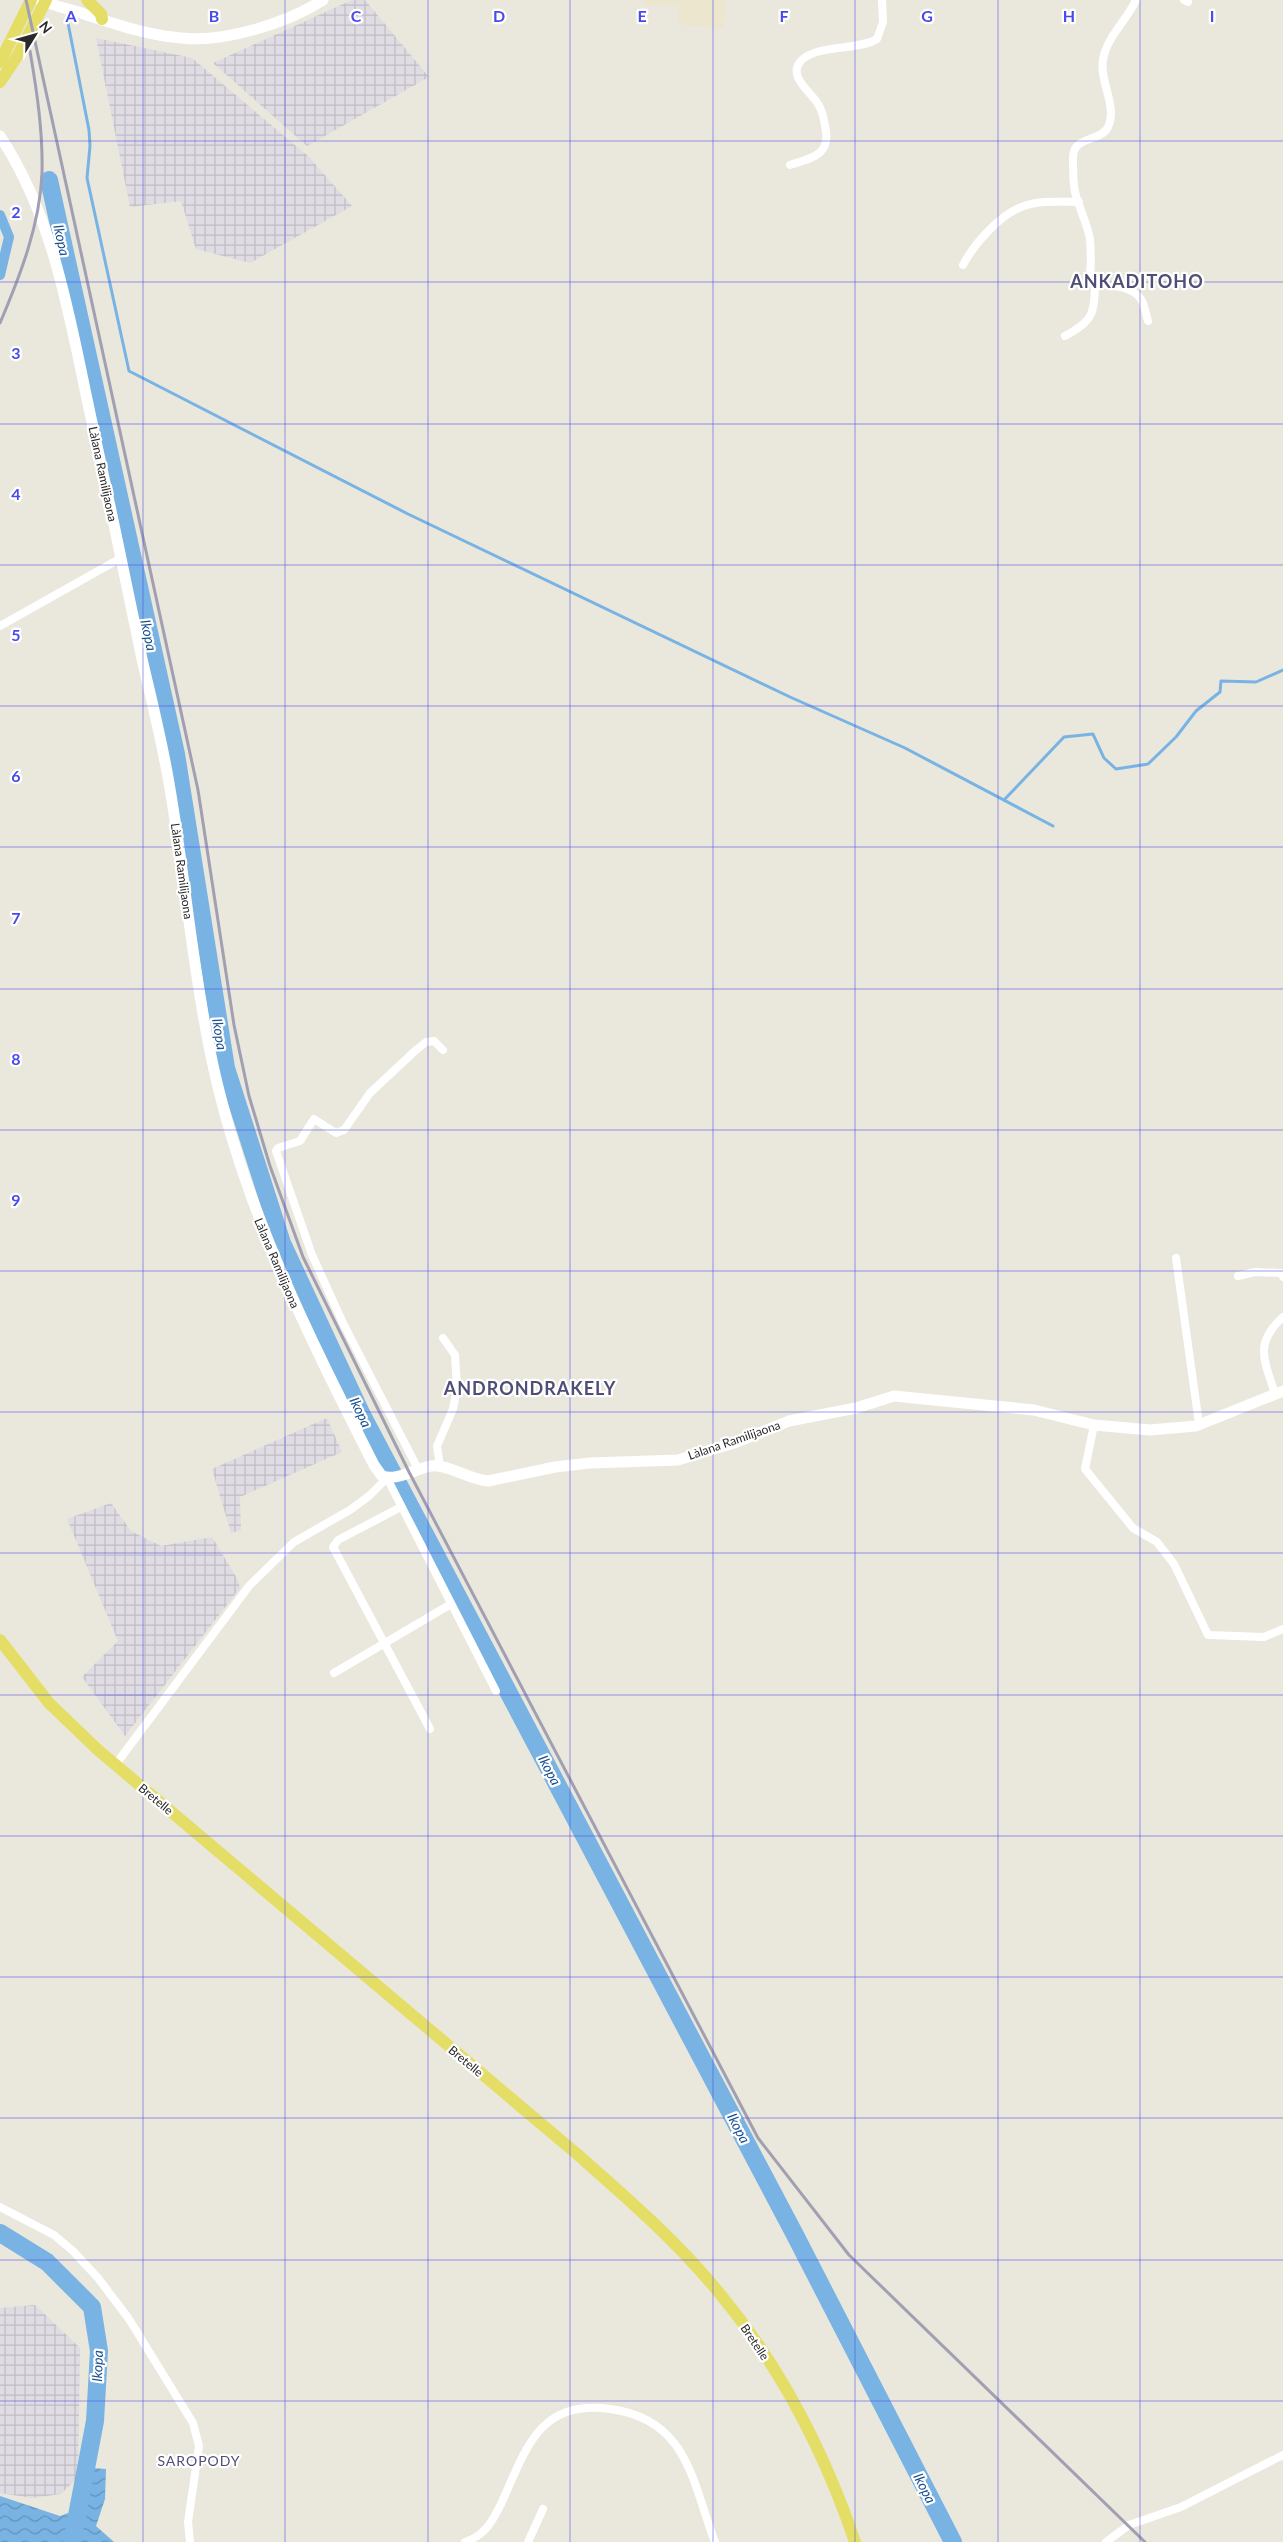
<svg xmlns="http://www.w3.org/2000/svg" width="1283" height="2542" font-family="Lato,sans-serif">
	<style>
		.industrial { fill: url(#industrial-grid) }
		.education { fill: #ebe6cd }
		.water { fill: url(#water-waves) }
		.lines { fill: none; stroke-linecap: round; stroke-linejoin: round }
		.stream { stroke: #78b3e4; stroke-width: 3 }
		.canal { stroke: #78b3e4; stroke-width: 10 }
		.river { stroke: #78b3e4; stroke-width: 18 }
		.street { stroke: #fff; stroke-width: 8 }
		.secondary { stroke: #fff; stroke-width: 11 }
		.primary { stroke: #e4de67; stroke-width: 12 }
		.rail { stroke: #a0a0b2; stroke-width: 3 }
		.grid { fill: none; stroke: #4a4aea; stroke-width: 1; stroke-opacity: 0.55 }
		.labels { text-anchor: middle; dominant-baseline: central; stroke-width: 4.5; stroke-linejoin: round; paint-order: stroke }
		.street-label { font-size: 12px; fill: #292929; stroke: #fff }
		.water-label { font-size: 14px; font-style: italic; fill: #19508e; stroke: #fff }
		.neighbourhood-label { font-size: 14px; letter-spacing: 1px; fill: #4e4e76; stroke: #fff }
		.district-label { font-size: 18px; font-weight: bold; letter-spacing: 1px; fill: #4e4e76; stroke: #fff }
		.grid-label { font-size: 16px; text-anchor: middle; font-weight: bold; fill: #4a4aea; stroke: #fff; stroke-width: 4.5; stroke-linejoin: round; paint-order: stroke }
	</style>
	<defs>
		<pattern id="industrial-grid" width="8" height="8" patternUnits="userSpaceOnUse" patternTransform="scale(1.25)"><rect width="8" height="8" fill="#e0dce3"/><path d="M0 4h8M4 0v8" fill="none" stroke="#c0bdc3"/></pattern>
		<pattern id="water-waves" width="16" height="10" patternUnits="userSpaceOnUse" patternTransform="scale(1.25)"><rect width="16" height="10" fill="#78b3e4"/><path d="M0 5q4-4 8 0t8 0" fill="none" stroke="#6292b9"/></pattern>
	</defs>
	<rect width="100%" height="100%" fill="#eae7dc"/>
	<g class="industrial">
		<polygon points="352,0 365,0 429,77 307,146 213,63"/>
		<polygon points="96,38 192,58 309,157 352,206 250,263 196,249 181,201 130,207"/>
		<polygon points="327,1418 342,1452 240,1497 241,1530 231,1533 212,1469"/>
		<polygon points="111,1503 131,1531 161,1546 212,1537 238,1580 240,1588 125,1736 82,1677 118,1641 67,1519"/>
		<polygon points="35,2305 80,2348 78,2477 61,2494 32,2498 0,2493 0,2308"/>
	</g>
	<polygon class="education" points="643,0 726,0 723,29 679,24 679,5 644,5"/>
	<polygon class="water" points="92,2468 106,2469 105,2499 96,2526 114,2542 0,2542 0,2496 60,2516 87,2506"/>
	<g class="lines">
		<g class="stream">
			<polyline points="67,18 89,130 90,146 87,178 129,371 408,514 790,697 905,748 1053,826"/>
			<polyline points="1004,800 1064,737 1093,734 1104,758 1116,769 1148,764 1176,737 1196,711 1220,692 1221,681 1256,682 1283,670"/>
		</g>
		<polyline class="canal" points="0,215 9,237 0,275"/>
		<g class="river">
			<polyline points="49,180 176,754 226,1068 282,1243 362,1415 794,2233 953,2542"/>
			<polyline points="0,2233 47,2262 92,2307 99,2351 95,2421 72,2542"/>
		</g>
		<g class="street">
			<path d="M 1136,0 C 1127,20 1106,38 1103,60 C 1099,81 1118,107 1108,127 C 1101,142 1073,136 1073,157 C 1073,167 1073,182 1075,192 C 1079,208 1087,223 1090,239 C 1091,252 1091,265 1090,277 C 1096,290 1131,280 1142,301 C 1145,307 1146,315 1148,321"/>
			<polyline points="1184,0 1188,2"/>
			<path d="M 790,165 C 812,158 832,155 825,126 C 824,119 822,110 818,104 C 811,92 788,77 800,62 C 814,44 858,51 877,39 L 883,22 L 882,0"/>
			<path d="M 963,265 C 974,244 1000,214 1024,206 C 1040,200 1061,202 1079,202"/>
			<path d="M 1065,336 C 1094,320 1094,314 1095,283"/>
			<polyline points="0,626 121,558"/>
			<polyline points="1176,1258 1199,1424"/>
			<polyline points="1238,1276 1255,1272 1281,1273 1283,1277"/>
			<path d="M 1275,1394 C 1265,1361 1253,1344 1283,1317"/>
			<polyline points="1094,1425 1085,1469 1133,1528 1157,1542 1174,1564 1208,1635 1264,1637 1283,1629"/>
			<polyline points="440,1466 437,1446 453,1409 457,1388 455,1355 443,1338"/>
			<polyline points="418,1469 343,1323 312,1255 276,1151 278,1148 300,1141 314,1119 336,1133 344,1130 370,1093 416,1050 426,1042 434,1041 443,1050"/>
			<polyline points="401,1507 338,1540 333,1547 430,1729"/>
			<polyline points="334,1673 451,1604"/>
			<polyline points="116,1764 249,1586 294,1542 350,1510 369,1496 387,1478 496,1691"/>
			<polyline points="0,2207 54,2235 73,2251 98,2278 129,2319 193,2423 199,2446 188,2522 190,2542"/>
			<path d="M 465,2542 C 486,2535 493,2520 502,2502 C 526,2448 540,2399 610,2409 C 688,2419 692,2482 715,2542"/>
			<polyline points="528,2542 543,2509"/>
			<polyline points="1106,2542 1129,2525 1181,2507 1283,2455"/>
		</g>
		<g class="secondary">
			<path d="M 40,0 C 54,6 69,9 84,14 C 115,24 147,35 181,38 C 224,43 287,23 323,0"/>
			<path d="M 0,136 C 57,222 71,328 93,427 C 110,504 126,582 142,659 C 152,702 163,745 170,789 C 185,876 192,965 210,1051 C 240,1200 306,1331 374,1465 L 381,1475 C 394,1483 417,1468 431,1466 C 446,1463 470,1480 488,1481 L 555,1467 L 590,1463 L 678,1460 L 737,1442 L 789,1421 L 856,1408 L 894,1396 L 1034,1410 L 1094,1425 L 1150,1430 L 1196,1426 L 1283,1391"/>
		</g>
		<g class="primary">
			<polyline points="87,0 101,14 102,19"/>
			<polyline points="0,62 31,0"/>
			<polyline points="0,82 18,55 46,0"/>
			<path d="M 0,1640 L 49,1703 L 98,1750 L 577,2154 C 627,2198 678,2242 720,2294 C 780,2366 825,2454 855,2542"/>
		</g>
		<g class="rail">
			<polyline points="26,0 198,790 234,1025 249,1096 270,1166 303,1257 409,1472 758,2138 849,2255 1145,2542"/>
			<path d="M 0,323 C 20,276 40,225 42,173 C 43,132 37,92 30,51"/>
		</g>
	</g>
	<path class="grid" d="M 143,0 L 143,2542M 285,0 L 285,2542M 428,0 L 428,2542M 570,0 L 570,2542M 713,0 L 713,2542M 855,0 L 855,2542M 998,0 L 998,2542M 1140,0 L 1140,2542M 0,141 L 1283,141M 0,282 L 1283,282M 0,424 L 1283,424M 0,565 L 1283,565M 0,706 L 1283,706M 0,847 L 1283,847M 0,989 L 1283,989M 0,1130 L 1283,1130M 0,1271 L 1283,1271M 0,1412 L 1283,1412M 0,1553 L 1283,1553M 0,1695 L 1283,1695M 0,1836 L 1283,1836M 0,1977 L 1283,1977M 0,2118 L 1283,2118M 0,2260 L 1283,2260M 0,2401 L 1283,2401"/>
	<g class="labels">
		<g class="street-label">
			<text transform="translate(103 474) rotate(78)">Làlana Ramilijaona</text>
			<text transform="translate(182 871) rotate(82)">Làlana Ramilijaona</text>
			<text transform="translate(277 1263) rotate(67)">Làlana Ramilijaona</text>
			<text transform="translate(734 1440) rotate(-19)">Làlana Ramilijaona</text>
			<text transform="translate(156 1799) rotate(40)">Bretelle</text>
			<text transform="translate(466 2061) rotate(40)">Bretelle</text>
			<text transform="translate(755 2342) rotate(56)">Bretelle</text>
		</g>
		<g class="water-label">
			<text transform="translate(62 240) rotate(78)">Ikopa</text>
			<text transform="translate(149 635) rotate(78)">Ikopa</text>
			<text transform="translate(220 1034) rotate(81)">Ikopa</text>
			<text transform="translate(361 1412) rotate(64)">Ikopa</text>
			<text transform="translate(550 1770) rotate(62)">Ikopa</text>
			<text transform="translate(739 2128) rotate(62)">Ikopa</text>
			<text transform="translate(97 2366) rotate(-88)">Ikopa</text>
			<text transform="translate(925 2488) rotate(63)">Ikopa</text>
		</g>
		<g class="neighbourhood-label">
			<text x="199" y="2460">SAROPODY</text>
		</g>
		<g class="district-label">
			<text x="1137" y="281">ANKADITOHO</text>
			<text x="530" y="1388">ANDRONDRAKELY</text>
		</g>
	</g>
	<g class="grid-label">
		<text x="71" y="22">A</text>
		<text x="214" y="22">B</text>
		<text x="356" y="22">C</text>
		<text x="499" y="22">D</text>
		<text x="642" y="22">E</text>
		<text x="784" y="22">F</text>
		<text x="927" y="22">G</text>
		<text x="1069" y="22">H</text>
		<text x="1212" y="22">I</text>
		<text x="16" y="218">2</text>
		<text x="16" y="359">3</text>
		<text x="16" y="500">4</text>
		<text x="16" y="641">5</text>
		<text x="16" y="782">6</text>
		<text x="16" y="924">7</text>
		<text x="16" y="1065">8</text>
		<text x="16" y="1206">9</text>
	</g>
	<g transform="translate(35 35) rotate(53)" stroke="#ffffff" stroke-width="4" paint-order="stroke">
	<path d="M0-4L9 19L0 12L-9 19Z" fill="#292929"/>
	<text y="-8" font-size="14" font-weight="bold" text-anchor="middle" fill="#292929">N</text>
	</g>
</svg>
